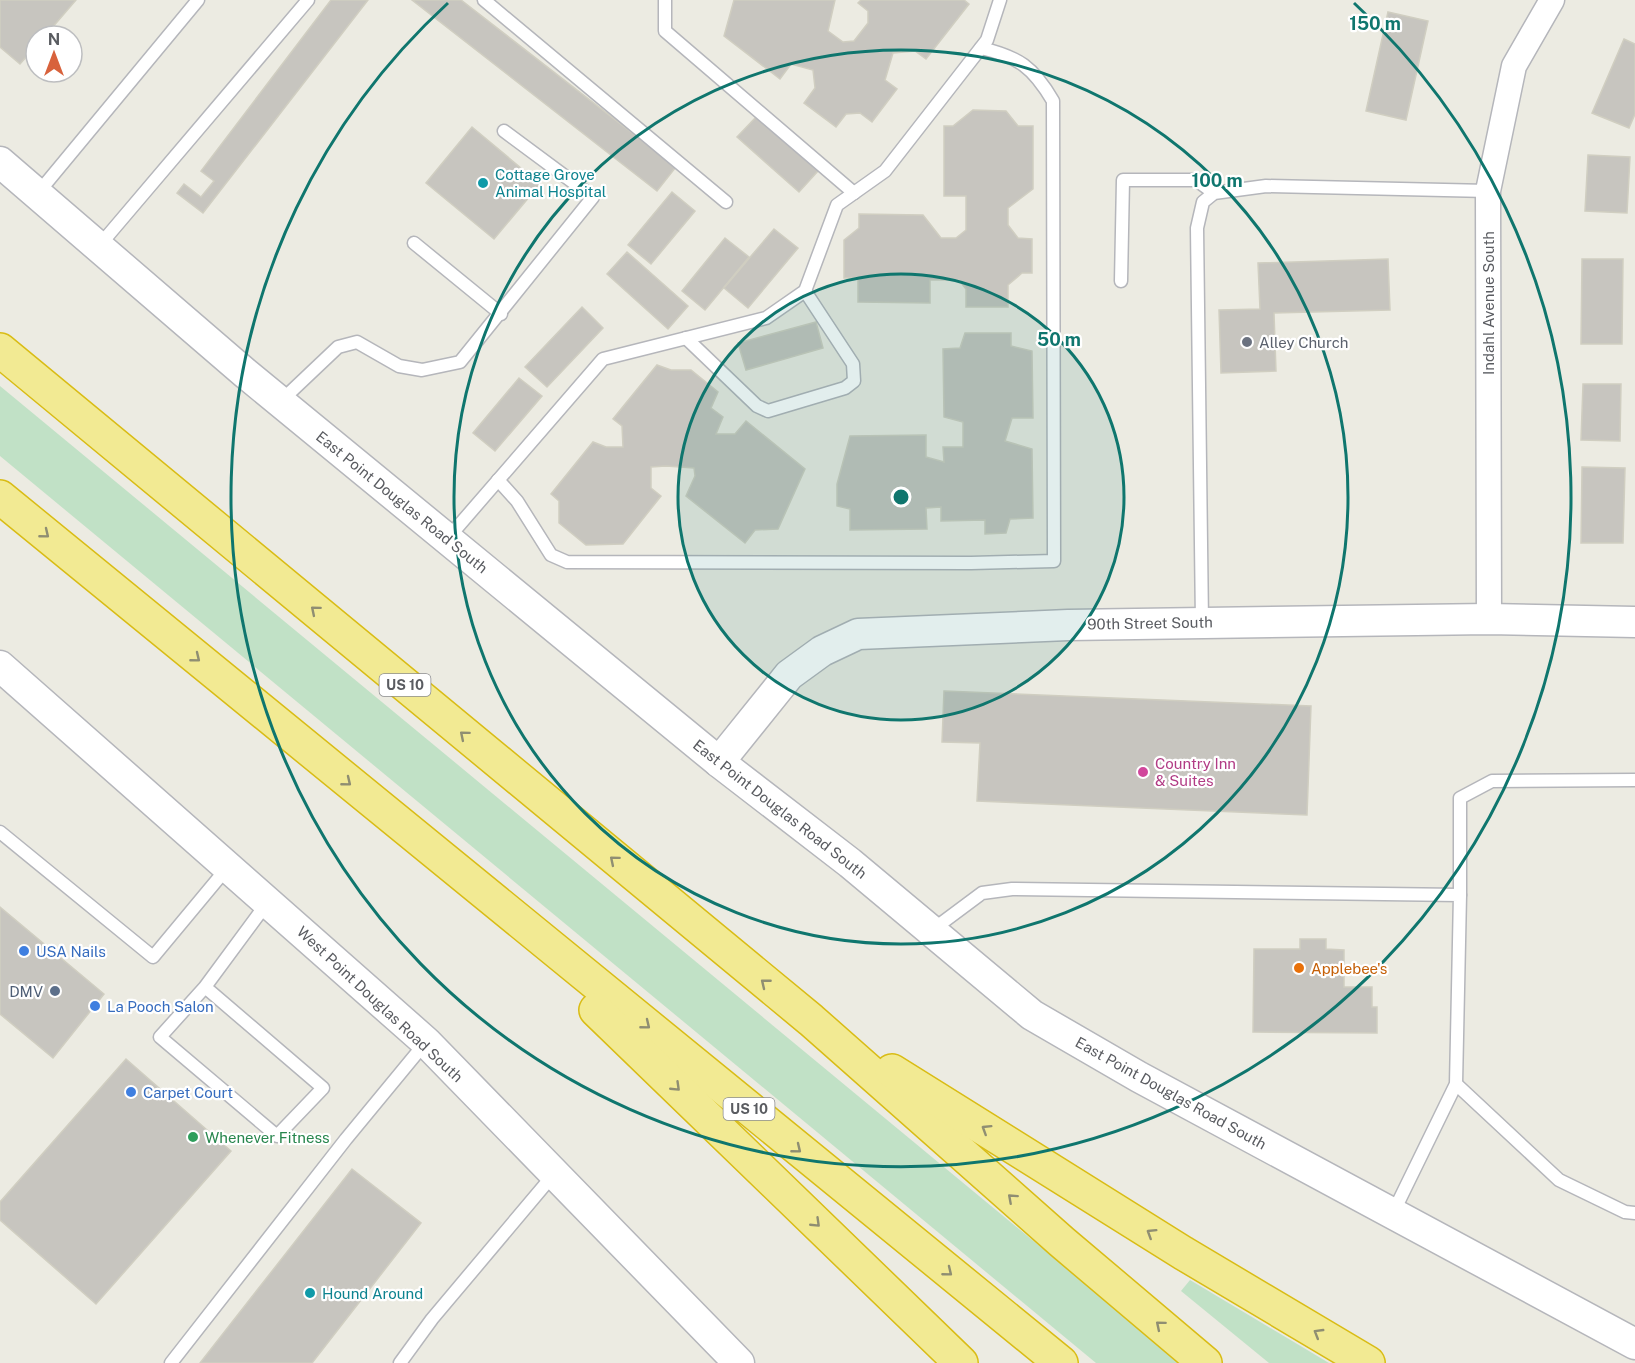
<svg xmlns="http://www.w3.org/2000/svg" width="1635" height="1363" font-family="'Public Sans',sans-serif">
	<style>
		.green { fill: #c1e1c6 }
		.building { fill: #c7c5bf; stroke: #d0cec1; stroke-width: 1.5 }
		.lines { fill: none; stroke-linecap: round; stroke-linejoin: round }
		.service-casing { stroke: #b5b6bb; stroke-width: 15 }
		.minor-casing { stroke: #b5b6bb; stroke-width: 27 }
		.tertiary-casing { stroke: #b5b6bb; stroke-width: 33 }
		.motorway-casing { stroke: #d9bc15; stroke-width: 36 }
		.service { stroke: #fff; stroke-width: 12 }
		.minor { stroke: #fff; stroke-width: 24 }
		.tertiary { stroke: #fff; stroke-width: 30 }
		.motorway { stroke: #f2ea93; stroke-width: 33 }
		.oneway { stroke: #8f8e72 }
		.ring { fill: none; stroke: #0f766e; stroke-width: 3 }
		.culture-dot { fill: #0f9aa8; stroke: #fff; stroke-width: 2 }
		.worship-dot { fill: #6b7280; stroke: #fff; stroke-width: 2 }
		.hotel-dot { fill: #d1479c; stroke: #fff; stroke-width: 2 }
		.shop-dot { fill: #3f7fe0; stroke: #fff; stroke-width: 2 }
		.food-dot { fill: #e8710a; stroke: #fff; stroke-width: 2 }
		.service-dot { fill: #5c6f8a; stroke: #fff; stroke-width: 2 }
		.leisure-dot { fill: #2e9e5b; stroke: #fff; stroke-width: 2 }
		.labels { text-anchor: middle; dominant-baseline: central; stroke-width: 4.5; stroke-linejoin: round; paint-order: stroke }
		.shield { fill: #fff; stroke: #8c8d90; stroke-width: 1.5 }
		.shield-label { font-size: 14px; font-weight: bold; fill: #5a5c61 }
		.culture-label { font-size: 15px; fill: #0d838f; stroke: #fff; text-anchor: start }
		.street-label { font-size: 15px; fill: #5a5c61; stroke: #fff }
		.worship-label { font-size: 15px; fill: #5b616d; stroke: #fff; text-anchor: start }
		.hotel-label { font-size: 15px; fill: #b23c85; stroke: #fff; text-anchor: start }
		.shop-label { font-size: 15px; fill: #366cbe; stroke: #fff; text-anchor: start }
		.food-label { font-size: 15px; fill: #c56008; stroke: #fff; text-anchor: start }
		.service-label { font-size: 15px; fill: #4e5e75; stroke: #fff; text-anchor: end }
		.leisure-label { font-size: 15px; fill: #27864d; stroke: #fff; text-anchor: start }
		.centre { fill: #0f766e; stroke: #fff; stroke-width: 3 }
		.ring-label { font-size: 18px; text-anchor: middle; font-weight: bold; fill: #0f766e; stroke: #fff; stroke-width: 4.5; stroke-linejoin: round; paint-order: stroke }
	</style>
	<rect width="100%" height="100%" fill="#ecebe2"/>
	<g class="green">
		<polygon points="0,386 1181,1363 1096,1363 0,456"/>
		<polygon points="1190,1280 1329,1363 1269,1363 1181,1291"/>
	</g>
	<g class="building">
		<polygon points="0,0 76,0 45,36 36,36 36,46 20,64 0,47"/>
		<polygon points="331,0 368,0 203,213 177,193 184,184 201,197 214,181 201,171"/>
		<polygon points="412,0 461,0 676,167 657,191"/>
		<polygon points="734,0 835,0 828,31 843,42 854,41 868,23 868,11 858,3 861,0 964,0 969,4 926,59 915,51 893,53 885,80 897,89 872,122 860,113 846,114 836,127 804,103 815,88 813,70 791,64 780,79 724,36"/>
		<polygon points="1388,12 1428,21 1406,120 1366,111"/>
		<polygon points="1624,39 1635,44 1635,114 1629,128 1592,113"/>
		<polygon points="973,110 1006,111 1018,126 1033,126 1033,189 1008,208 1008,225 1018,238 1032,239 1032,273 1022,273 1008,285 1008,307 966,307 966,289 959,280 930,280 930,303 858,302 858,278 844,278 844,240 859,228 859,214 923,215 941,238 956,238 966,230 966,196 944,196 944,126 953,126"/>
		<polygon points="757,116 818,171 799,192 737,137"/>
		<polygon points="472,127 540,184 494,239 426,183"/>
		<polygon points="1588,155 1630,157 1627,213 1585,211"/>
		<polygon points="672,192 695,211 651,264 628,245"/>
		<polygon points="774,229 798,248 748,308 724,288"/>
		<polygon points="725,238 749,257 705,310 682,291"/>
		<polygon points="627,252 688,306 668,329 607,274"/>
		<polygon points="1388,259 1390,310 1274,313 1276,371 1221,373 1219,310 1260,309 1258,263"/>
		<polygon points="1582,259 1623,259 1622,344 1581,344"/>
		<polygon points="582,307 603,328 547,387 525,367"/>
		<polygon points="816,322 823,348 746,370 738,343"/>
		<polygon points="965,333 1011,333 1011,346 1032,351 1033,418 1012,418 1005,441 1032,449 1033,518 1010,519 1006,533 985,534 985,520 941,521 941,507 926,508 927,529 850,530 850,509 837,506 837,484 850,436 926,435 926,457 944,462 943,447 963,447 963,422 944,417 943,349 960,348"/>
		<polygon points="657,365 671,370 691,370 718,392 711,408 723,417 716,434 735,434 746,421 805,469 778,529 755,530 745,543 686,496 695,476 694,468 666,466 651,467 651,488 661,496 623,544 586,545 559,523 559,501 551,494 593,442 606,447 623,447 622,426 613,419"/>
		<polygon points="519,378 542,396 495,451 473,433"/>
		<polygon points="1583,384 1621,384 1620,441 1581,440"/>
		<polygon points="1582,467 1625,468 1623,543 1581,543"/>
		<polygon points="944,691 1311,706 1307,815 977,801 980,743 942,742"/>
		<polygon points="0,907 104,994 53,1058 0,1014"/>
		<polygon points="1300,939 1326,939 1326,949 1344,950 1344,987 1372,987 1372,1007 1377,1007 1377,1033 1253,1032 1254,949 1300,949"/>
		<polygon points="126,1059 231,1151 96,1304 0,1220 0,1202"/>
		<polygon points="352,1169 421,1223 312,1363 200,1363"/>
	</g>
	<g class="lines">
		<defs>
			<g id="service">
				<polyline points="484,0 726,202"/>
				<polyline points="665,0 665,31 854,193"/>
				<polyline points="38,193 198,0"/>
				<polyline points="414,243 501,314"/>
				<polyline points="99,246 308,0"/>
				<polyline points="1121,281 1123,180 1196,180 1214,193"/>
				<polyline points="686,338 757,406 768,411 845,388 854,381 853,364 805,291"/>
				<polyline points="281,401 338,347 357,342 399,366 422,370 460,362 593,197 504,131"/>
				<path d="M 498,480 L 517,501 L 551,555 L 567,562 L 971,563 L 1054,561 L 1053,101 C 1033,67 1019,57 981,48"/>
				<polyline points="448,538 603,359 766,318 805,291 837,205 885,171 987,40 1000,0"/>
				<polyline points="1202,623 1197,228 1203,202 1214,193 1266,186 1488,191"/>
				<polyline points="0,832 153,957 227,868"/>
				<polyline points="1460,895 1460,798 1492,781 1635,780"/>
				<polyline points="931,931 982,893 1012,889 1460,895 1456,1084 1393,1213"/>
				<polyline points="205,987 160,1037 277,1136 323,1088 205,987 267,903"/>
				<polyline points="1456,1084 1559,1180 1625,1212 1635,1213"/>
				<polyline points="171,1363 346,1139 426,1042"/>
				<polyline points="400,1363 432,1319 554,1174"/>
			</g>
			<polyline id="minor" points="1489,619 1488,191 1514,66 1552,0"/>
			<g id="tertiary">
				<polyline points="0,162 245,373 719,762 850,863 1032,1015 1139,1077 1635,1344"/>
				<polyline points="0,666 426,1042 739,1363"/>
				<polyline points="719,762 789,675 822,651 858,634 1068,625 1489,619 1635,622"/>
			</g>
			<g id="motorway">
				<polyline points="0,350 811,1020 1062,1242 1205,1363"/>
				<polyline points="0,497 1061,1363"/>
				<polyline points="596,1010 961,1363"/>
				<polyline points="892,1071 1183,1253 1368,1363"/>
			</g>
		</defs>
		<use href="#service" class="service-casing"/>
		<use href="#minor" class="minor-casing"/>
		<use href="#tertiary" class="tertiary-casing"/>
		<use href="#motorway" class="motorway-casing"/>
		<use href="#service" class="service"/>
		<use href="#minor" class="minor"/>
		<use href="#tertiary" class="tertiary"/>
		<use href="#motorway" class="motorway"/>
	</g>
	<defs><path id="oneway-chevron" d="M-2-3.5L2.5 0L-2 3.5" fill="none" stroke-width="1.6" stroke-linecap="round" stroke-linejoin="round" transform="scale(1.5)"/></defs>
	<g class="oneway">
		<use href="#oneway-chevron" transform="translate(45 534) rotate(39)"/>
		<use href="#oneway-chevron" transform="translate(315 610) rotate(-140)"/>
		<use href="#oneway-chevron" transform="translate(196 658) rotate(39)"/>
		<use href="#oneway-chevron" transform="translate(464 735) rotate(-140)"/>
		<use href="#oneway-chevron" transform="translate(347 782) rotate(39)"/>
		<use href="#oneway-chevron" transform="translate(614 860) rotate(-140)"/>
		<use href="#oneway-chevron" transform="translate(765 983) rotate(-141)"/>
		<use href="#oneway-chevron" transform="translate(646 1025) rotate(39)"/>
		<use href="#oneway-chevron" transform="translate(676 1087) rotate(44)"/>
		<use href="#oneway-chevron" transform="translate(986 1129) rotate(-148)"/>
		<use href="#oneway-chevron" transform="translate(797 1149) rotate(39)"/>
		<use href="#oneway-chevron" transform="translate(1012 1198) rotate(-138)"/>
		<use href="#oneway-chevron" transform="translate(816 1223) rotate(44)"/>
		<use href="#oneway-chevron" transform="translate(1151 1233) rotate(-148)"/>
		<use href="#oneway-chevron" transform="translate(948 1272) rotate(39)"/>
		<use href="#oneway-chevron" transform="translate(1160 1325) rotate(-140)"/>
		<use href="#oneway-chevron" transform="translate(1318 1333) rotate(-149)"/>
	</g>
	<circle cx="901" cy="497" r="223" fill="#0f766e" fill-opacity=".12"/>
	<g class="ring">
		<circle cx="901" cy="497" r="223"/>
		<circle cx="901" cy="497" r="447"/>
		<path d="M1354 3A670 670 0 1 1 448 3"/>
	</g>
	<g class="culture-dot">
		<circle cx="483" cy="183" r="6"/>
		<circle cx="310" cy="1293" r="6"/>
	</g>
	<circle class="worship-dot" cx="1247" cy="342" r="6"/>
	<circle class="hotel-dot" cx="1143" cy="772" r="6"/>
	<g class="shop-dot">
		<circle cx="24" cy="951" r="6"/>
		<circle cx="95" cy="1006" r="6"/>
		<circle cx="131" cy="1092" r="6"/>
	</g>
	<circle class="food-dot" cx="1299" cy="968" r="6"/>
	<circle class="service-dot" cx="55" cy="991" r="6"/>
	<circle class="leisure-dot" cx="193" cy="1137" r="6"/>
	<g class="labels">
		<g class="shield">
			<rect x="379.5" y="674" width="51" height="22" rx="4.5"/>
			<rect x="723.5" y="1098" width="51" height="22" rx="4.5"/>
		</g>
		<g class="shield-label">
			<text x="405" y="685">US 10</text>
			<text x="749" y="1109">US 10</text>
		</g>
		<g class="culture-label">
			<text x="495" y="174">Cottage Grove<tspan x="495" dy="17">Animal Hospital</tspan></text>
			<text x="322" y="1293">Hound Around</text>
		</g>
		<g class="street-label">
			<text transform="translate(1488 303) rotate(-90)">Indahl Avenue South</text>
			<text transform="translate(402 502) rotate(39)">East Point Douglas Road South</text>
			<text transform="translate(1150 623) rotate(-1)">90th Street South</text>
			<text transform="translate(780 809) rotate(38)">East Point Douglas Road South</text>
			<text transform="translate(380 1004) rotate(43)">West Point Douglas Road South</text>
			<text transform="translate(1171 1093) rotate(29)">East Point Douglas Road South</text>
		</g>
		<g class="worship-label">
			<text x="1259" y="342">Alley Church</text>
		</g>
		<g class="hotel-label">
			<text x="1155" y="763">Country Inn<tspan x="1155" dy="17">&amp; Suites</tspan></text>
		</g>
		<g class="shop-label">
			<text x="36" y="951">USA Nails</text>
			<text x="107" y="1006">La Pooch Salon</text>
			<text x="143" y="1092">Carpet Court</text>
		</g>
		<g class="food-label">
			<text x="1311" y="968">Applebee's</text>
		</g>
		<g class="service-label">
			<text x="43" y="991">DMV</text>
		</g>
		<g class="leisure-label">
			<text x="205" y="1137">Whenever Fitness</text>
		</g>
	</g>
	<circle cx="901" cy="497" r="9" class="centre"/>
	<g class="ring-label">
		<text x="1375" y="30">150 m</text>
		<text x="1217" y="187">100 m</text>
		<text x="1059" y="346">50 m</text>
	</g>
	<g transform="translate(54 54)"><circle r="28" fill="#ffffff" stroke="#bdbec0" stroke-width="1.5"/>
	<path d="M0-4.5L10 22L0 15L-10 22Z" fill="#d8623c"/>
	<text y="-9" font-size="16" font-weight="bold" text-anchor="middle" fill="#5a5c61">N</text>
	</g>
</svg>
